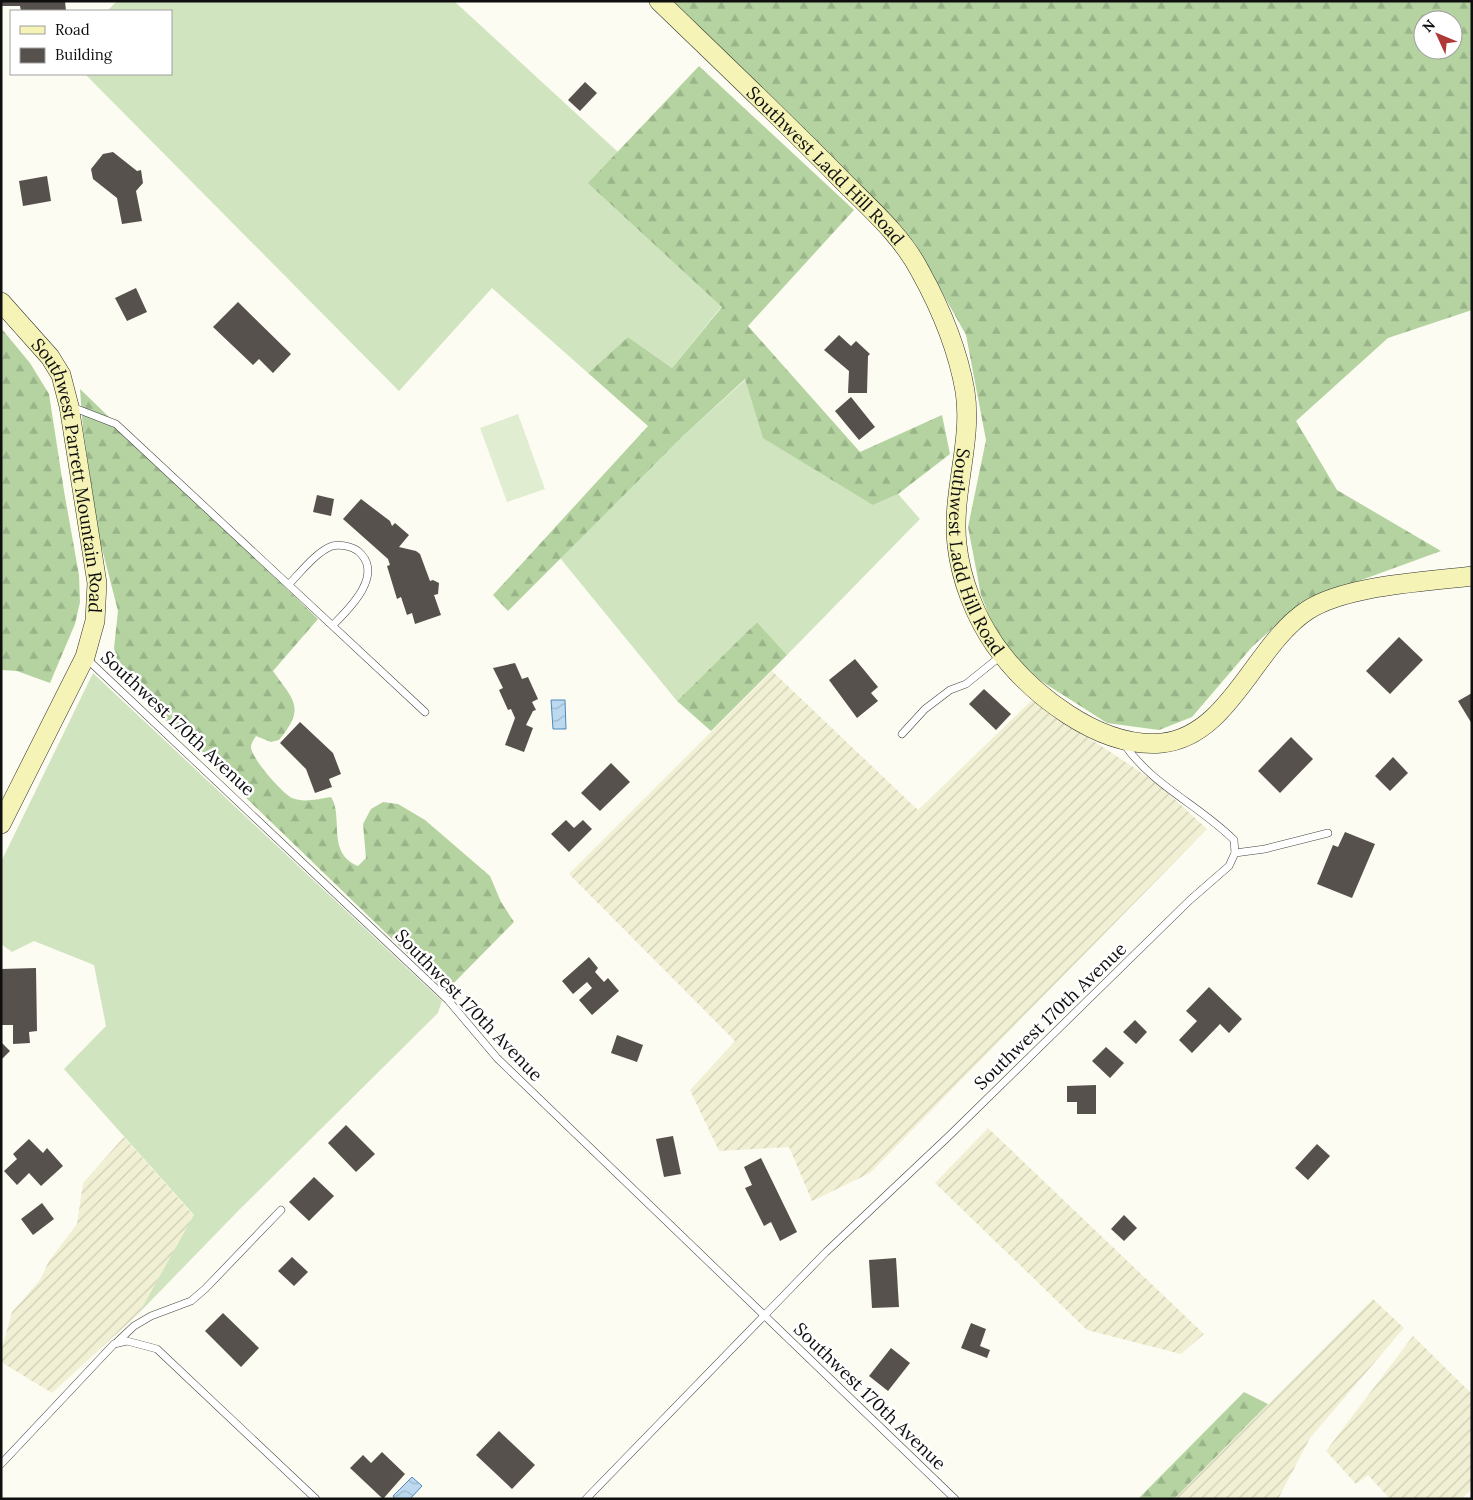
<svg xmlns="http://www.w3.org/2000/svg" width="1473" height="1500" font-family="Lora,serif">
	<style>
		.farmland { fill: url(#farmland-furrows) }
		.grass { fill: #d0e4bf }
		.forest { fill: url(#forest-firs); fill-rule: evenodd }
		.pitch { fill: #e1edd0 }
		.water { fill: url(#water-waves); stroke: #4c88bd }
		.building { fill: #56514c }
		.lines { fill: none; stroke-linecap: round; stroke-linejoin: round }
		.lane-casing { stroke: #424242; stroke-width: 8 }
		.secondary-casing { stroke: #313131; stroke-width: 20 }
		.lane { stroke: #fff; stroke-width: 7 }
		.secondary { stroke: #f5f3b5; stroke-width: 19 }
		.labels { text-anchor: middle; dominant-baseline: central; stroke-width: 5; stroke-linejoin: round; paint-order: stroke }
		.street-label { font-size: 18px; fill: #0f0f0f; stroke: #fff }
	</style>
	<defs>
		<pattern id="farmland-furrows" width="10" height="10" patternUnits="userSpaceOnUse" patternTransform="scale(1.25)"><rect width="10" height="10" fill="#f1f0d4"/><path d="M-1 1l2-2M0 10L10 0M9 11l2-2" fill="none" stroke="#cdcdb5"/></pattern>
		<pattern id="forest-firs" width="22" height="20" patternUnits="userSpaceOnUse" patternTransform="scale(1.25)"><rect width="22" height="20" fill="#b4d3a0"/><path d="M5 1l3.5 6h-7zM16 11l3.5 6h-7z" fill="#9ab489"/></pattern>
		<pattern id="water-waves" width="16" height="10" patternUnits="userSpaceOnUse" patternTransform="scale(1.25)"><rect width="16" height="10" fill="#bcd9ef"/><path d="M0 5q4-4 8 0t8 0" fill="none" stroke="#a0b9cc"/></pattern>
	</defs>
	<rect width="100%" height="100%" fill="#fdfcf2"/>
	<g class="farmland">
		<polygon points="772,671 918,810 1032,700 1157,783 1207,829 870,1173 812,1201 789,1147 719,1151 690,1090 735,1041 569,874"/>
		<polygon points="988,1128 1204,1334 1181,1354 1087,1330 935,1183"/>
		<polygon points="124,1137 194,1216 139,1313 52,1393 1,1362 1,1352 12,1312 40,1280 49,1261 77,1224 83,1183"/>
		<polygon points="1373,1299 1404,1328 1310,1438 1278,1499 1174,1499"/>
		<polygon points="1413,1336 1472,1394 1472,1489 1461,1499 1390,1499 1368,1475 1356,1484 1326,1451"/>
	</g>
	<g class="grass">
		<polygon points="117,1 454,1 618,152 589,183 722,306 672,368 628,337 588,373 492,288 399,391 85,74 171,74 171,11 107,11"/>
		<polygon points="746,379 873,505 898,494 920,519 787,655 757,622 677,701 560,558 683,436"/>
		<polygon points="93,673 442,1001 438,1013 239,1210 139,1313 194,1215 64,1069 106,1026 94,965 34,941 12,952 1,944 1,862"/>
	</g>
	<g class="forest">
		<path d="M 672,1 L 1472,1 L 1472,310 L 1388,338 L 1296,421 L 1337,490 L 1441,551 L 1301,602 L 1252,647 L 1192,717 L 1159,730 L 1107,723 L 1041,681 L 1001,645 L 981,595 L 968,527 L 986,440 L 966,335 L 914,242 ZM 1423,20 L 1453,20 L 1453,50 L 1423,50 Z"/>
		<polygon points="699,66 854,210 748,326 860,452 942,415 950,454 898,494 873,505 763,438 745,379 683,436 508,611 493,595 648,426 588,373 628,337 672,368 722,307 588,183"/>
		<polygon points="1,328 30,363 49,394 64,491 79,575 80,602 75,624 50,683 17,671 1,670"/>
		<path d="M 80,389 L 318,619 L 273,671 C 294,701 306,707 279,740 L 271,742 L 256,736 C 254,739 251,744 251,747 C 251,758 282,793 292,798 C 303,803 319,799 331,797 C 344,817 326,853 358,866 L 366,858 L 363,824 L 371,809 L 383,802 L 398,804 L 425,820 L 490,876 L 501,902 L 514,922 L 446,991 L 126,682 L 119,668 L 114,648 L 118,611 L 99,537 L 83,429 Z"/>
		<polygon points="757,622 787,655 711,731 677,701"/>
		<polygon points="1244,1392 1268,1404 1174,1499 1138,1499"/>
	</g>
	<polygon class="pitch" points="518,414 545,489 507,502 480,428"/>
	<g class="water">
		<polygon points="551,700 565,700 566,729 553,729"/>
		<polygon points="412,1477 422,1486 410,1499 395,1499 393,1496"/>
	</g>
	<g class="building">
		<polygon points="1,1 65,1 66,11 21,11 20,6 1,6"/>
		<polygon points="585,82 597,93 580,111 568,100"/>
		<polygon points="113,152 137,171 141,170 143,183 136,191 142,221 122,224 117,198 93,179 91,169 103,154"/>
		<polygon points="47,176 51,201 23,206 19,181"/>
		<polygon points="136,288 147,312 127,321 115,298"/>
		<polygon points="238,302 291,354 273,373 259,359 253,365 213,327"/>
		<polygon points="839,335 851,346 856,341 870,354 868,356 867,393 848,393 849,371 824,350"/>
		<polygon points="851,397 875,427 859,440 835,411"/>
		<polygon points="317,495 334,499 331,516 313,512"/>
		<polygon points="361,499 390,521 392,526 395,523 409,535 399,547 416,551 420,554 430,581 433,580 439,583 438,594 434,595 441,615 415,624 412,613 407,615 401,597 397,599 387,566 390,565 388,559 343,519"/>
		<polygon points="1399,637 1423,660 1390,694 1366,671"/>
		<polygon points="855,659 878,687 871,693 878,701 857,718 829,680"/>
		<polygon points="515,663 522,679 528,677 538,699 532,702 536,710 533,711 526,725 533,728 524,752 505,745 515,718 511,709 508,710 499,690 503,688 493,668"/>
		<polygon points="984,689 1011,714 996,730 969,704"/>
		<polygon points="1472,693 1472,724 1458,701"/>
		<polygon points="300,722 333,753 341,774 329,779 332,787 315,793 306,769 280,743"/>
		<polygon points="1291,737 1313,759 1280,793 1258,771"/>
		<polygon points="1393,757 1408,773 1390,791 1375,776"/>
		<polygon points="611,763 630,782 600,811 581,793"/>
		<polygon points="566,820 574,828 583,820 592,829 569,852 551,834"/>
		<polygon points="1345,832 1375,844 1352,898 1317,884 1333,845 1338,847"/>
		<polygon points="589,957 598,968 595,972 604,982 608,978 619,991 592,1015 579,1000 592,988 587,982 573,994 562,981"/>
		<polygon points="36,968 37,1031 29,1032 30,1043 13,1044 13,1025 1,1025 1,969"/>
		<polygon points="1209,987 1242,1019 1229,1033 1220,1024 1192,1053 1179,1040 1197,1021 1186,1011"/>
		<polygon points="1135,1020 1147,1032 1136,1044 1123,1032"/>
		<polygon points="617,1035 643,1045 637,1062 611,1053"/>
		<polygon points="1,1042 10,1051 1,1060"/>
		<polygon points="1106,1047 1124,1063 1110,1078 1092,1061"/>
		<polygon points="1096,1085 1096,1114 1077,1114 1077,1102 1067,1102 1067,1086"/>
		<polygon points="346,1125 375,1154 356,1172 328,1143"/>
		<polygon points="673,1136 681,1174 664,1177 656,1139"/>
		<polygon points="29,1139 43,1153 47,1148 63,1166 41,1186 29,1173 17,1185 4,1171 17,1159 13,1154"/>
		<polygon points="1317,1144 1330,1156 1308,1180 1295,1168"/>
		<polygon points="761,1158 797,1232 780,1241 771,1222 764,1226 745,1188 752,1185 744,1167"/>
		<polygon points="314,1177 334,1196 309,1221 289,1202"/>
		<polygon points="42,1203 54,1219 33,1235 21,1219"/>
		<polygon points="1124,1215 1137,1228 1124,1241 1111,1229"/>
		<polygon points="292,1257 308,1272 294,1286 278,1271"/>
		<polygon points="896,1258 899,1307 872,1308 869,1260"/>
		<polygon points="223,1313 259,1348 241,1367 205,1331"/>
		<polygon points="971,1323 986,1329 980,1346 990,1350 987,1358 961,1348"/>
		<polygon points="891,1348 910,1363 888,1391 869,1376"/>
		<polygon points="499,1431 535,1465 512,1489 476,1455"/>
		<polygon points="382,1452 405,1474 383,1499 350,1468 363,1455 371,1463"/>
	</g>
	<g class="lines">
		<defs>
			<g id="lane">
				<polyline points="72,407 116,424 425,712"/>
				<path d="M 289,584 C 301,572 316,552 332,546 C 340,544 351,546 358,551 C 385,574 350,608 333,625"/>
				<polyline points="87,659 448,1000 497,1058 955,1499"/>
				<polyline points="902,734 925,709 950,690 966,684 1002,655"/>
				<polyline points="1235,853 1265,849 1328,833"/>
				<polyline points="116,1343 134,1326 151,1316 191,1301 205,1289 281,1210"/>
				<polyline points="1,1464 114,1344 127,1341 157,1349 316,1499"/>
				<path d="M 586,1499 L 826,1252 L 950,1135 L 1190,900 L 1229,866 L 1235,853 L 1234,840 C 1199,805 1153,786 1124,744"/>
			</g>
			<g id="secondary">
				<path id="s1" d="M 659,1 C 719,59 779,116 837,175 C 866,205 901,234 920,271 C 940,307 958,351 965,391 C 973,442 951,493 957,545 C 961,580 975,616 995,645 C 1029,693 1099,749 1162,743 C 1230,736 1255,644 1308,610 C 1347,585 1425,582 1472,576"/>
				<path id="s2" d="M 1,302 L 50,357 L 61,375 L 69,406 L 97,583 L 95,621 L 85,657 L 1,824"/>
			</g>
		</defs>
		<use href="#lane" class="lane-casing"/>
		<use href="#secondary" class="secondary-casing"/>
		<use href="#lane" class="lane"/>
		<use href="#secondary" class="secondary"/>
	</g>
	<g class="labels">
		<g class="street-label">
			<text stroke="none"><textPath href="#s1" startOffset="234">Southwest Ladd Hill Road</textPath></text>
			<text stroke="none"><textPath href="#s2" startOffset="194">Southwest Parrett Mountain Road</textPath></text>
			<text stroke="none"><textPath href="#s1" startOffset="670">Southwest Ladd Hill Road</textPath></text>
			<text transform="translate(178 723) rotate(43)">Southwest 170th Avenue</text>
			<text transform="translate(469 1005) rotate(46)">Southwest 170th Avenue</text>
			<text transform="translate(1050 1016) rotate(-44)">Southwest 170th Avenue</text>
			<text transform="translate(870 1396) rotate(44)">Southwest 170th Avenue</text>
		</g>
	</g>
	<rect width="1473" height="1500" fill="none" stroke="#0f0f0f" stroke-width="5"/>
	<rect x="10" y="10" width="162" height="65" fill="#ffffff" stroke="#9f9f9f"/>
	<rect x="20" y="26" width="25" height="8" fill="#f5f3b5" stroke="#9f9f9f"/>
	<text x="55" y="35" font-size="15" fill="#0f0f0f">Road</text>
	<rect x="20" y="48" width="25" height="15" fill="#56514c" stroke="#9f9f9f"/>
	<text x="55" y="60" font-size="15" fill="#0f0f0f">Building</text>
	<g transform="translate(1438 35) rotate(314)"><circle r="24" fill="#ffffff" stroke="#9f9f9f"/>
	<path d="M0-4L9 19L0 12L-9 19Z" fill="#ae3937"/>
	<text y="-8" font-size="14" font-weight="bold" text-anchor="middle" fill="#0f0f0f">N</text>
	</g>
</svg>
